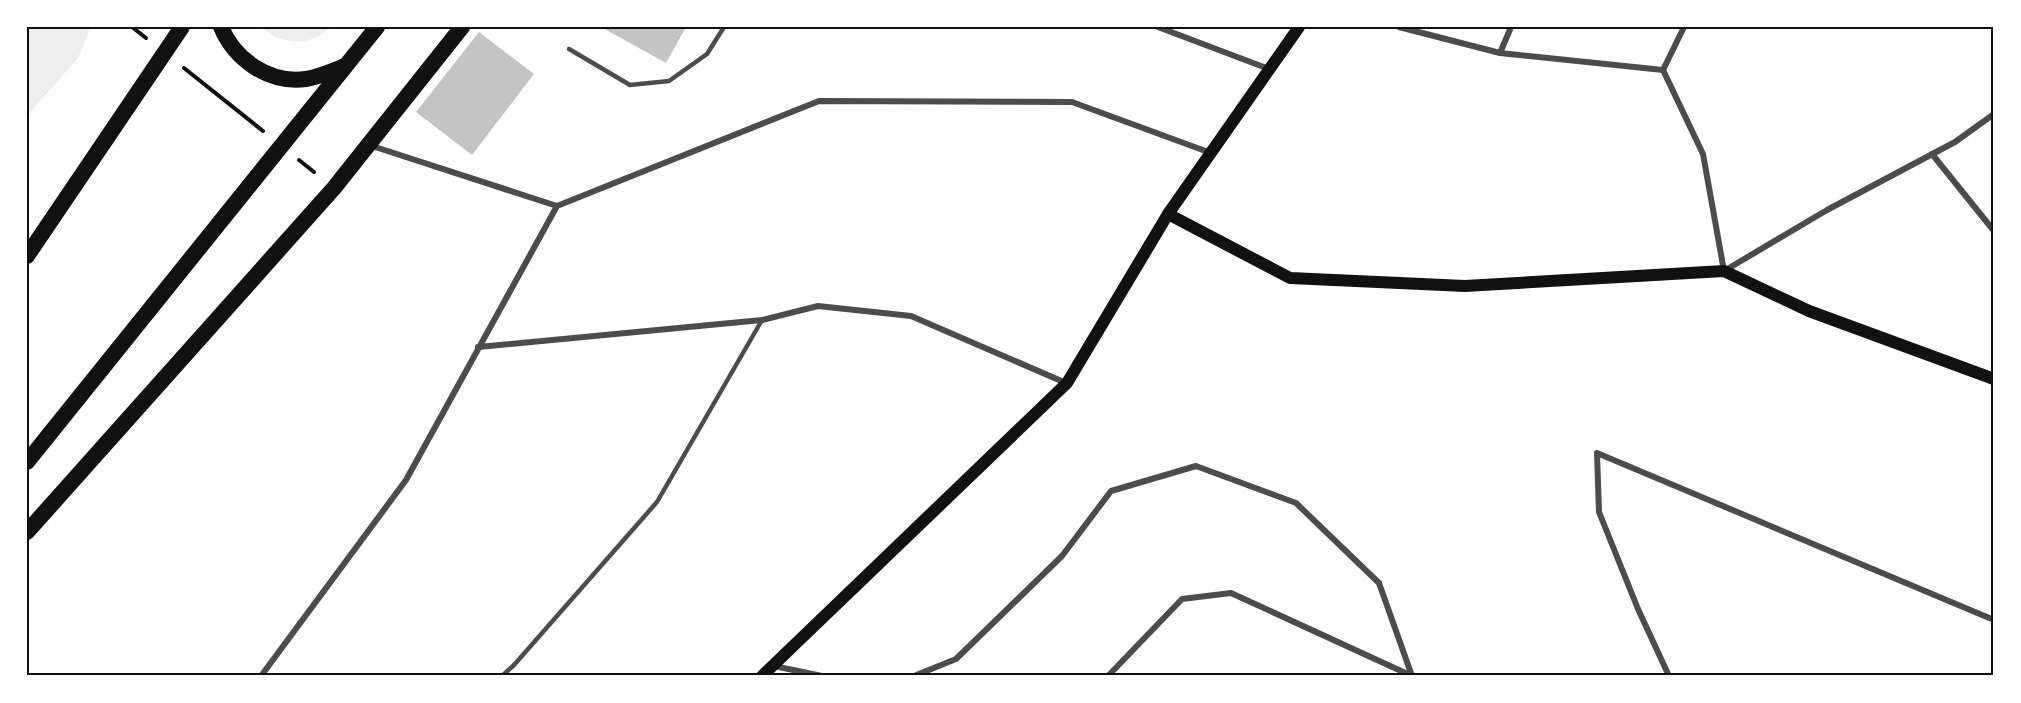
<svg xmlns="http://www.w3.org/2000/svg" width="2021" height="703" font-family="Barlow,sans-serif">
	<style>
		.green { fill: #eee }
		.building { fill: #c4c4c4 }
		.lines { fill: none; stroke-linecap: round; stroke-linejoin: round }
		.path { stroke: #111; stroke-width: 4 }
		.service { stroke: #4c4c4c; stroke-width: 4.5 }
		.minor { stroke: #4c4c4c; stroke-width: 6 }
		.secondary { stroke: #111; stroke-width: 12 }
		.trunk { stroke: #111; stroke-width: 16 }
		.neatline { fill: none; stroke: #111; stroke-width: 2 }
	</style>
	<rect width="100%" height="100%" fill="#fff"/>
	<g class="green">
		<polygon points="27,27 91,27 78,58 27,116"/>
		<path d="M 261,27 L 331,27 C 309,48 282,45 261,27 Z"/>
	</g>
	<g class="building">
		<polygon points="601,27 686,27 666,63"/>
		<polygon points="479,32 534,74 472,155 416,112"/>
	</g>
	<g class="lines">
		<g class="path">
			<polyline points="132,27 146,38"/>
			<polyline points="184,68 263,131"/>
			<polyline points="299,160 314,172"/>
		</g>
		<g class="service">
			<polyline points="569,49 630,85 669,81 707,54 724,27"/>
			<polyline points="502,676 514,665 657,502 762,320"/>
		</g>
		<g class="minor">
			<polyline points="1158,27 1269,69"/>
			<polyline points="1399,27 1500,53 1663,70"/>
			<polyline points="1500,53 1511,27"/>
			<polyline points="1663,70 1703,154 1724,271 1827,210 1955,142 1994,114"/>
			<polyline points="1663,70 1684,27"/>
			<polyline points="369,145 557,206"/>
			<polyline points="1932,154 1994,231"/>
			<polyline points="478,347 762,320 818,306 911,316 1066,383"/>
			<polyline points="774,666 822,676"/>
			<polyline points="261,676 406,480 557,206 819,101 1072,102 1211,153"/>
			<polyline points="914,676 956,659 1062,556 1111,491 1196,466 1296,503 1379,583 1412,676"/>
			<polyline points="1108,676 1182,599 1231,593 1412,676"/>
			<polyline points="1669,676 1638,609 1599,512 1597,453 1994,620"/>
		</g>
		<g class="secondary">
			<polyline points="1168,214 1290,278 1465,286 1724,271 1809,311 1994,379"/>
			<polyline points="762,676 1067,383 1168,214 1299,27"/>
		</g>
		<g class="trunk">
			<path d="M 221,27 C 235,60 269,84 306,79 C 319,77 333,71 345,66"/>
			<polyline points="27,256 182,27"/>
			<polyline points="27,462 377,27"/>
			<polyline points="27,532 334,188 462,27"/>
		</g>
	</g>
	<rect width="2021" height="703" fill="none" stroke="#ffffff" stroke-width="57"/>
	<rect x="28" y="28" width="1964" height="646" class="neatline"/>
</svg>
